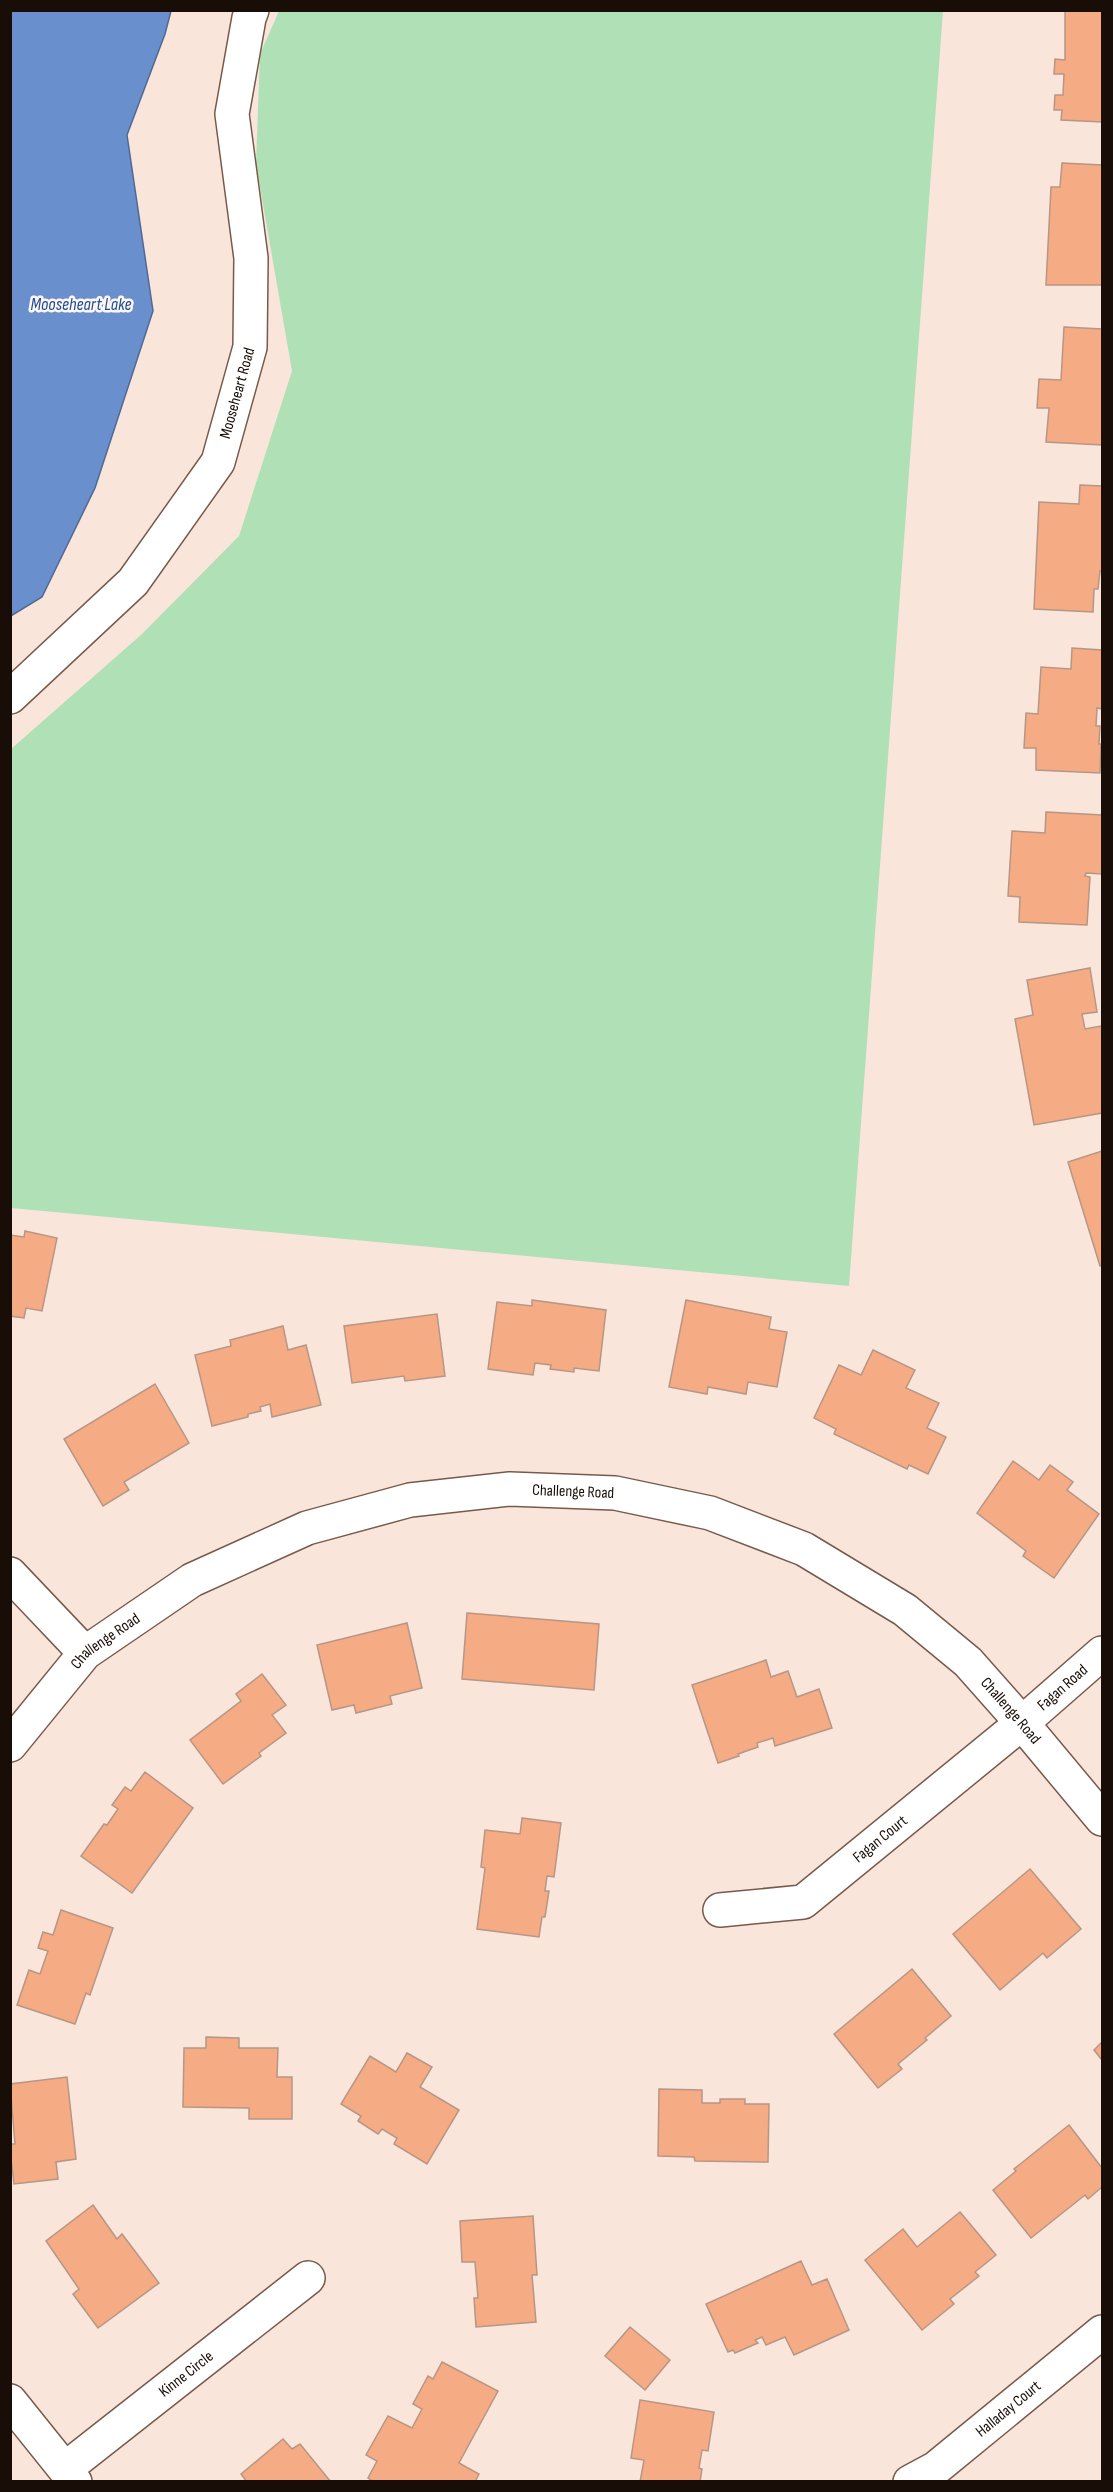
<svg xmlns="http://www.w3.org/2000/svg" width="1113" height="2492" font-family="'Sofia Sans Condensed',sans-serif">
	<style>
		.green { fill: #b0e0b6 }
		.water { fill: #6990cd; stroke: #516992; stroke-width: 1.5 }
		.building { fill: #f5ab84; stroke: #b79686; stroke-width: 1.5 }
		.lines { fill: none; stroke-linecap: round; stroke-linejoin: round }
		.minor-casing { stroke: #775a4b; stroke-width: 36 }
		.minor { stroke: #fff; stroke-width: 33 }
		.labels { text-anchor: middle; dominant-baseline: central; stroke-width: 5; stroke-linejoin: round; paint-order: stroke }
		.street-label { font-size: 16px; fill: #180d07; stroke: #fdf6f2 }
		.water-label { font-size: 18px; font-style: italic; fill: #1e4c96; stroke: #fdf6f2 }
	</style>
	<rect width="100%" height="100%" fill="#fae5da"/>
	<polygon class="green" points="279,11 943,11 849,1286 11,1208 11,749 142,634 239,536 292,371 256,164 260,54"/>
	<polygon class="water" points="11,10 171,11 165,34 127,135 153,311 95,488 42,597 11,616"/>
	<g class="building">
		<polygon points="1065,10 1102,10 1102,122 1061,120 1062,110 1054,110 1055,95 1063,95 1064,74 1054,74 1055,59 1065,60"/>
		<polygon points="1062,163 1102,165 1102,285 1046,285 1051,187 1060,187"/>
		<polygon points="1064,327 1102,329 1102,445 1046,442 1049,408 1037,408 1039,379 1061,380"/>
		<polygon points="1080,485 1102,486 1102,571 1100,571 1098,589 1094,589 1093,612 1034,609 1039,502 1079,504"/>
		<polygon points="1072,648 1102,650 1102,709 1097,708 1096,726 1100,726 1099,744 1101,744 1100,773 1036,770 1036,748 1024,748 1026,713 1038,714 1041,667 1071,669"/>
		<polygon points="1046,812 1102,815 1102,874 1086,873 1085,876 1090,877 1087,925 1019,922 1020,897 1008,896 1012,831 1045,833"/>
		<polygon points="1090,968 1097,1012 1082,1014 1085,1029 1102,1026 1102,1113 1034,1125 1015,1019 1033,1015 1027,980"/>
		<polygon points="1102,1151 1102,1265 1100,1266 1068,1162"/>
		<polygon points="25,1231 57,1238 42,1311 26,1308 24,1318 10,1316 10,1235 24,1237"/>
		<polygon points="532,1300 606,1310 599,1371 574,1368 574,1372 550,1369 551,1365 535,1363 533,1375 488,1369 497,1302 532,1306"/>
		<polygon points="686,1300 771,1317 769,1329 787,1332 777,1387 748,1382 746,1394 708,1387 707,1394 669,1387"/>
		<polygon points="437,1314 445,1376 405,1381 404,1376 352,1383 344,1326"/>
		<polygon points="283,1326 288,1350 306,1345 321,1405 272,1417 270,1404 260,1407 261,1411 248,1414 248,1417 212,1426 195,1355 231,1346 230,1340"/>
		<polygon points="873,1350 915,1370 906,1388 939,1403 927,1428 946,1437 928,1474 909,1465 907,1469 834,1434 836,1429 814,1418 839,1365 861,1375"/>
		<polygon points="155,1384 189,1443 124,1482 129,1490 103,1506 64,1439"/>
		<polygon points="1013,1461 1039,1480 1050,1465 1073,1482 1067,1490 1099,1514 1054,1578 1023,1556 1026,1551 977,1513"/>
		<polygon points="467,1613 599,1624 594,1690 462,1679"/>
		<polygon points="407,1623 422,1688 390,1696 392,1704 356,1713 354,1705 332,1710 317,1645"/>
		<polygon points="766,1660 771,1677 788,1671 797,1697 819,1689 832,1728 775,1746 773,1738 757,1743 758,1747 738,1754 739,1756 718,1763 692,1685"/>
		<polygon points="262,1674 286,1705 272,1715 286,1733 259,1753 261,1756 223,1784 190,1740 241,1701 236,1694"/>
		<polygon points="145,1772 193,1808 132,1893 81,1856 104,1824 107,1825 118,1809 112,1805 125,1787 131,1791"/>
		<polygon points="522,1818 561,1823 554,1877 547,1876 545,1891 549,1891 545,1917 542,1917 539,1937 477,1929 485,1868 481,1867 485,1830 520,1834"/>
		<polygon points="1030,1869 1081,1929 1047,1958 1043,1953 1000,1990 953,1934"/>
		<polygon points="61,1910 113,1928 90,1995 86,1993 75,2024 17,2005 29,1970 40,1974 48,1951 38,1948 43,1932 53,1935"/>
		<polygon points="912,1969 951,2016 925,2038 927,2040 898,2064 902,2069 878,2088 834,2034"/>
		<polygon points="206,2037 239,2038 239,2048 278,2048 277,2077 292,2077 292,2119 249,2119 249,2108 183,2107 184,2048 206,2048"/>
		<polygon points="1102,2042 1102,2060 1094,2050"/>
		<polygon points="407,2053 432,2067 420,2087 459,2110 427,2164 394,2144 397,2138 382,2129 378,2134 358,2121 361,2116 341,2104 370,2056 396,2072"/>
		<polygon points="67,2077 76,2159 56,2162 58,2179 14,2184 10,2149 10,2144 15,2144 10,2084"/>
		<polygon points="659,2089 702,2090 702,2103 720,2103 720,2099 745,2099 745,2104 769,2104 768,2162 695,2161 694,2157 658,2156"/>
		<polygon points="1069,2125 1102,2168 1102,2187 1088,2199 1085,2195 1031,2238 993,2190 1016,2171 1014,2169"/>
		<polygon points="93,2205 117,2239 122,2234 159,2283 98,2328 73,2294 79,2289 46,2241"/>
		<polygon points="960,2212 996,2255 975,2272 979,2276 950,2299 954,2304 922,2330 865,2260 903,2229 917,2247"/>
		<polygon points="533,2216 537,2275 532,2275 536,2322 476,2327 474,2298 478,2298 475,2262 462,2262 460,2221"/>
		<polygon points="801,2261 812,2285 827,2279 849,2330 794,2355 785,2337 766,2345 762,2337 755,2340 758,2343 735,2353 733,2350 728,2352 706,2304"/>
		<polygon points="630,2327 670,2360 645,2390 605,2356"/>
		<polygon points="442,2362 498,2391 459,2463 479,2474 475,2482 374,2482 368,2478 377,2461 366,2455 388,2416 412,2428 422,2409 413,2404 428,2376 433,2379"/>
		<polygon points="640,2400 714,2412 708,2451 702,2450 699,2468 702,2469 700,2482 640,2482 644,2460 631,2458"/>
		<polygon points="283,2439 292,2449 300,2444 331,2482 247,2482 241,2474"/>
	</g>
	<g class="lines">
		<defs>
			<g id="minor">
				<path id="s1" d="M 10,697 L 133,582 L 218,462 L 250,347 L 251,258 L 232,114 L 249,18 L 252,10"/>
				<polyline points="10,1574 85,1653"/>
				<path id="s2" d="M 10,1745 L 85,1653 L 192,1580 L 307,1528 L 410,1500 L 510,1489 L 615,1493 L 710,1513 L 804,1549 L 905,1610 L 968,1662 L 1022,1723 L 1102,1819"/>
				<path id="s3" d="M 720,1910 L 803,1902 L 1022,1723 L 1102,1653"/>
				<polyline points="10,2401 75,2482"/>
				<path id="s4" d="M 65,2469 L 308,2278"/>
				<path id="s5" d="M 910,2482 L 936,2468 L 1102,2332"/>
			</g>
		</defs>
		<use href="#minor" class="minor-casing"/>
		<use href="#minor" class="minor"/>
	</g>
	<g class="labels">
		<g class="street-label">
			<text stroke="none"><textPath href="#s1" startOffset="387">Mooseheart Road</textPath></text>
			<text stroke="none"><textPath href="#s2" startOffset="645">Challenge Road</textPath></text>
			<text stroke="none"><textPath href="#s2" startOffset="142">Challenge Road</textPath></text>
			<text stroke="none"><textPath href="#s3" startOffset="420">Fagan Road</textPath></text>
			<text stroke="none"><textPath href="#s2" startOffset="1149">Challenge Road</textPath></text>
			<text stroke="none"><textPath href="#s3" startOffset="183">Fagan Court</textPath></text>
			<text stroke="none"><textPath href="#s4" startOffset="154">Kinne Circle</textPath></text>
			<text stroke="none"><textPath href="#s5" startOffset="123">Halladay Court</textPath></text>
		</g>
		<g class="water-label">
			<text x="81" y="304">Mooseheart Lake</text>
		</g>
	</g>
	<rect width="1113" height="2492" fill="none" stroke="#180d07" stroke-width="24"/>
</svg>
